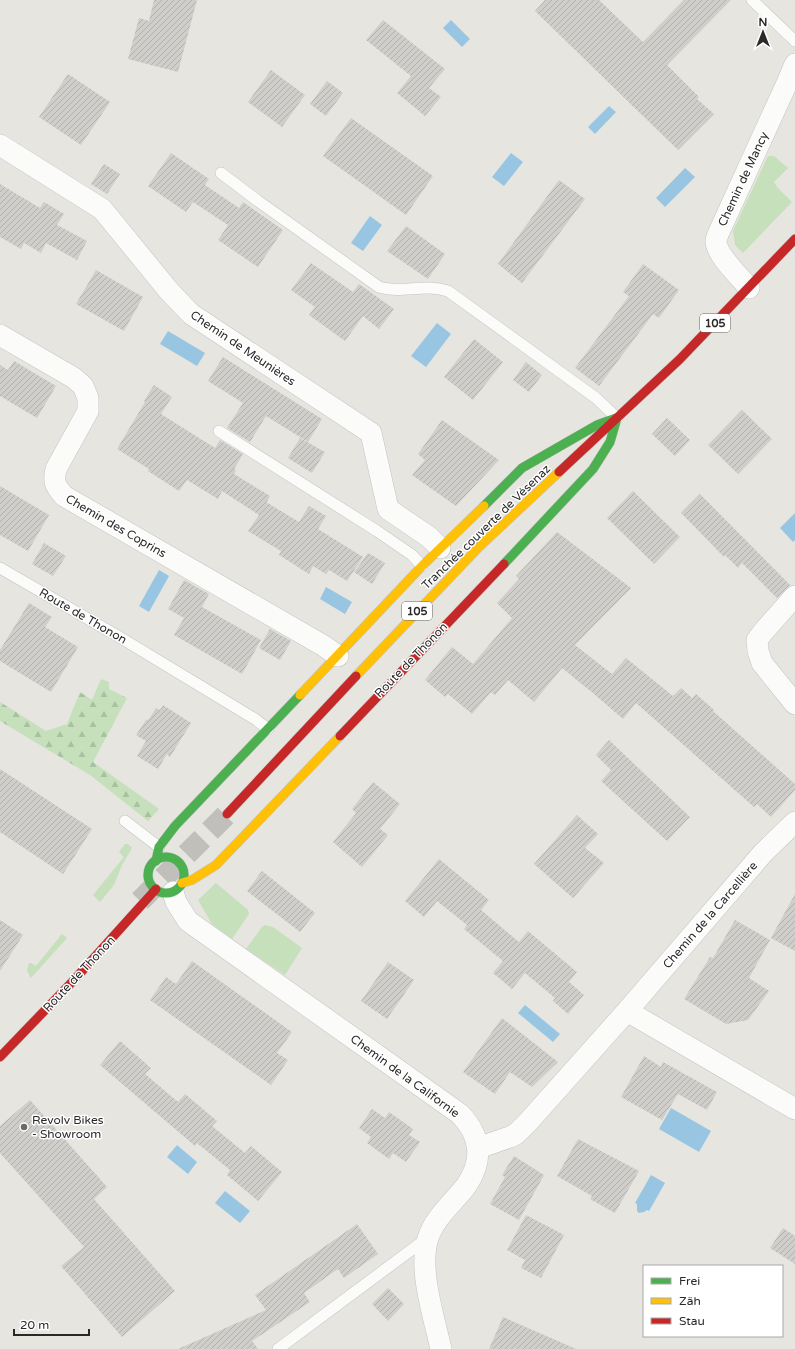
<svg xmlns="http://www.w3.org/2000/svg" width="795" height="1349" font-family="'Varela Round',sans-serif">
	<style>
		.grass { fill: #c5e0bb }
		.forest { fill: url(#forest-firs) }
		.water { fill: #98c6e2 }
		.building { fill: url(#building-hatch) }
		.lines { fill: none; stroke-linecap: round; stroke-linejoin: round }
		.primary-tunnel { stroke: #c0bfbb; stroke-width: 22; stroke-dasharray: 22 11; stroke-linecap: butt }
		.lane-casing { stroke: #c4c4c5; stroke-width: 12 }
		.street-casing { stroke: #c4c4c5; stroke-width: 22 }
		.fast-casing { stroke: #c4c4c5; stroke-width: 10 }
		.slow-casing { stroke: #c4c4c5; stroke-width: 10 }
		.jam-casing { stroke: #c4c4c5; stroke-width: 10 }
		.lane { stroke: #fbfbfa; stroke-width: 11 }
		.street { stroke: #fbfbfa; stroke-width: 21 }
		.fast { stroke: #4caf50; stroke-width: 9 }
		.slow { stroke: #ffc107; stroke-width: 9 }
		.jam { stroke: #c62828; stroke-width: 9 }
		.poi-dot { fill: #6b6b69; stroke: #fff; stroke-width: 1.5 }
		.labels { text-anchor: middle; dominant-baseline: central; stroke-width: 3; stroke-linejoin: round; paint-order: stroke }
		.shield { fill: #fff; stroke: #696969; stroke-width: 1 }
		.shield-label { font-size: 11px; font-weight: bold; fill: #292929 }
		.street-label { font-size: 12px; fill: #292929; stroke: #fff }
		.poi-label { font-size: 12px; fill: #292929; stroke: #fff; text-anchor: start }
	</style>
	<defs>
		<pattern id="forest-firs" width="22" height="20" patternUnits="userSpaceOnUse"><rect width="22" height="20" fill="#c5e0bb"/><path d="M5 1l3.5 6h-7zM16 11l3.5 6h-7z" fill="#a9c0a1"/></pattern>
		<pattern id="building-hatch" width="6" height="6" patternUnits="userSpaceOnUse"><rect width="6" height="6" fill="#cfceca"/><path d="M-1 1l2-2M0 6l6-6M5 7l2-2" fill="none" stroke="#b2b1ae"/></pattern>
	</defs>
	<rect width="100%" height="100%" fill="#e6e5e0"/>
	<g class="grass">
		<polygon points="768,156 774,156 788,168 774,182 777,187 792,202 743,253 735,245 733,231"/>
		<polygon points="125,844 128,844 132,848 122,865 114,885 100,902 93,895 124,857 119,852"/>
		<polygon points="216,883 248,910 249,914 232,939 212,924 198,900"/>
		<polygon points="265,925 273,927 302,948 285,975 246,949 262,927"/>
		<polygon points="62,934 67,938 31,978 27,971 29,963 31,963 36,966"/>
	</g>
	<polygon class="forest" points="101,679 109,682 109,689 127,698 93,762 159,809 148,821 90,775 0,721 0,702 46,731 67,724 80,692 92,700"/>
	<g class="water">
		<polygon points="451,20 470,39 462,47 443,28"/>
		<polygon points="609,106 616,112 595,134 588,127"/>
		<polygon points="511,153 523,162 504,186 492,177"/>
		<polygon points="685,168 695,177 665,207 656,198"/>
		<polygon points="370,216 382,225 363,251 351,243"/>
		<polygon points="437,323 451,334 426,367 411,356"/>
		<polygon points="168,331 205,353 197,366 160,344"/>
		<polygon points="795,513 795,540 793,542 780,528"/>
		<polygon points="159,570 169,576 149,612 139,606"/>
		<polygon points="326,587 352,602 345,614 320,599"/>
		<polygon points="525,1005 560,1034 553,1042 518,1013"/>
		<polygon points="671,1108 711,1131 699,1152 659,1129"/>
		<polygon points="177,1145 197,1162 188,1174 167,1157"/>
		<polygon points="651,1175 665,1183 649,1211 647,1210 644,1212 639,1213 637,1211 637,1204 635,1203"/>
		<polygon points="225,1191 250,1211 240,1223 215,1203"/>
	</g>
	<g class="building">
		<polygon points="154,0 197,0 178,72 128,59 139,18 149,21"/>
		<polygon points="545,0 599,0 643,42 684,0 731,0 667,65 699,97 697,99 714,114 678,150 535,11"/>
		<polygon points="383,20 445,69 429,88 441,97 425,116 397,93 411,76 366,40"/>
		<polygon points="271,70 305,95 282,127 248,102"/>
		<polygon points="68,74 110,102 81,145 39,117"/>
		<polygon points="327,81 343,93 326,116 310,104"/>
		<polygon points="351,118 433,176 406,215 323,156"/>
		<polygon points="171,153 209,179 205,185 239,208 243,202 283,230 258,267 218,240 228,225 193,202 186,212 148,186"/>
		<polygon points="104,164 120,174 107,194 91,184"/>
		<polygon points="559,180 585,199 522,283 498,264"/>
		<polygon points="0,184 40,208 44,202 64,214 57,225 87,241 77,260 46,243 41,253 24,243 21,249 0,237"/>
		<polygon points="406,226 445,254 428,279 387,251"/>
		<polygon points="311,263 353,292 359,284 394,309 379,329 363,316 345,341 309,315 315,307 291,290"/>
		<polygon points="643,264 679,290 659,318 653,314 599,386 575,368 629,296 623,292"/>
		<polygon points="96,270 143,297 124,331 76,304"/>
		<polygon points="474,339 503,362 473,400 444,377"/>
		<polygon points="223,357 322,419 308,442 266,416 250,442 227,428 243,403 208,381"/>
		<polygon points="14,361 56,386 37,418 0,396 0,365 8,370"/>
		<polygon points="526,362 542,375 529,392 513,380"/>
		<polygon points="154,385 172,397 161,414 215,448 220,440 243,454 234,469 236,470 234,474 270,496 264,507 266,502 299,522 309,506 326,516 318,529 363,557 347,581 329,570 326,574 313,566 309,574 279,555 281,551 248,531 259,515 222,491 218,499 187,480 179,491 148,471 149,469 117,449 145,402 144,401"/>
		<polygon points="742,410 772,439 738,474 708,445"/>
		<polygon points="667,418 690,440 675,456 652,434"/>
		<polygon points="442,420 499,460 456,506 412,475 425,460 418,454"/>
		<polygon points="300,438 325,452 312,473 288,458"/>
		<polygon points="0,486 49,515 28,551 0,535"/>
		<polygon points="633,491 680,537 654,564 607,518"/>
		<polygon points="700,494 790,585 777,598 742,563 738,568 725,555 724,557 681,513"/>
		<polygon points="557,532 631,588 575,645 612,674 626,658 673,696 681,688 692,698 696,694 714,710 713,711 795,784 795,790 771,817 757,804 754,807 636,703 623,719 594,694 562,668 534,702 508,680 495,695 491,692 472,714 448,694 445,697 425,680 452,647 473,664 512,618 497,603 519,579 516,576"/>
		<polygon points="44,543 66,556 53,576 32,564"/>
		<polygon points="368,553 385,563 372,584 354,572"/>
		<polygon points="184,580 209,594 202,607 261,640 242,674 174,635 184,618 168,609"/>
		<polygon points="29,603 52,617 45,627 78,647 51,692 0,661 0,650"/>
		<polygon points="270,629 291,641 280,660 259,648"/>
		<polygon points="163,705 191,723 170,757 167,754 158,769 137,756 146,741 136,735 146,720 149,719 156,708 160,710"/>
		<polygon points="609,740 690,817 667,841 601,781 611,770 596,755"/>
		<polygon points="0,769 92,829 63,874 0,832"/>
		<polygon points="373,782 400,804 380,829 388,835 362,867 333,842 356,813 352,809"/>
		<polygon points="577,815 598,834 585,848 604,863 573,898 534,864"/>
		<polygon points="439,859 489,900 481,910 519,942 528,931 577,972 569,982 584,995 568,1014 553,1001 555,998 525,973 512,989 493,973 503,961 464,929 467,925 437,901 424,917 405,901"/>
		<polygon points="262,871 315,913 300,932 247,891"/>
		<polygon points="795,894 795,951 771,938"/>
		<polygon points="0,920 23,935 0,971"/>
		<polygon points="735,920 770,940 749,978 769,991 748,1020 726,1024 684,999 710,957 713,958"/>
		<polygon points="192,961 292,1032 277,1053 288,1060 271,1085 150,1000 166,977 176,984"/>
		<polygon points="388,962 414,980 387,1019 361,1001"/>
		<polygon points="502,1018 558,1062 532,1087 510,1072 495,1094 463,1072"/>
		<polygon points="120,1041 151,1068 145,1074 178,1102 185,1094 217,1121 212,1126 245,1153 251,1146 282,1172 258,1201 227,1175 230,1170 197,1143 195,1146 100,1065"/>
		<polygon points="644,1056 661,1067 663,1062 717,1092 707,1110 678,1094 662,1120 621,1097"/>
		<polygon points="30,1100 107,1187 94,1199 175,1291 122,1337 61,1266 84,1247 0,1153 0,1126"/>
		<polygon points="372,1109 385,1118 389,1112 413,1129 409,1135 420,1142 406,1162 393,1153 389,1159 367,1143 371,1137 359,1128"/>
		<polygon points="578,1139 639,1171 615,1213 590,1199 592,1196 557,1176"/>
		<polygon points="514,1156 544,1175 519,1220 490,1204 505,1177 502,1175"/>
		<polygon points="526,1215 564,1235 541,1278 521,1268 525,1260 507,1250"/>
		<polygon points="357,1224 378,1254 344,1278 338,1269 304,1293 310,1302 252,1341 258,1349 178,1349 266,1310 255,1295"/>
		<polygon points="783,1228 795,1236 795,1264 770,1248"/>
		<polygon points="388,1288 404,1304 388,1321 372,1304"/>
		<polygon points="503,1317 576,1349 489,1349"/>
	</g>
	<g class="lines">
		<polyline class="primary-tunnel" points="140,901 227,814"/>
		<defs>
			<g id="lane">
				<polyline points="752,0 795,41"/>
				<path d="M 221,173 L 258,201 L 379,287 C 403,294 423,283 448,291 L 596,398 L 617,418"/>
				<polyline points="219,431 377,531 412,555 422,566"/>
				<polyline points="0,568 116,635 255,719 268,729"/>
				<polyline points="125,821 159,847"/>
				<polyline points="278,1349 426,1239"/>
			</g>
			<g id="street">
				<polyline points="0,145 102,209 169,291 191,314 371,433 388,509 429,537 440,548"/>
				<path d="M 749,288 C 741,278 716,255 716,241 C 716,238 718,235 719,232 L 787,83 L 795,64"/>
				<path d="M 0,335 L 74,378 L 83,386 L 88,398 L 88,411 L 56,469 C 53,482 55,486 64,496 L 324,646 L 338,656"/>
				<polyline points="795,596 763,632 757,640 758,651 762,663 795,704"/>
				<path d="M 173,892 L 176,902 L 188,921 L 460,1114 C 481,1136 484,1160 466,1186 C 453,1203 435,1217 428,1238 C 418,1269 434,1317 441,1349"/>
				<polyline points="627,1011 795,1109"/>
				<polyline points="478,1148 510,1137 516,1134 529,1121 627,1011 763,853 795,822"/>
			</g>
			<g id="fast">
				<polyline points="484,506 522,468 597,425 616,418"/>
				<polyline points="504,564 593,469 610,442 617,418"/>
				<circle cx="166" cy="875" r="18"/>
				<polyline points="156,861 159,847 175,826 300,695"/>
			</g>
			<g id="slow">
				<polyline points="356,676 479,547 559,472"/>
				<polyline points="300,695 422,566 484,506"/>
				<polyline points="182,883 192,880 216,865 340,736"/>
			</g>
			<g id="jam">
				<polyline points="559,472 680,359 795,239"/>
				<polyline points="340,736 504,564"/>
				<polyline points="227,814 356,676"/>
				<polyline points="0,1057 74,980 156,889"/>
			</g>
		</defs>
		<use href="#lane" class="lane-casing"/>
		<use href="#street" class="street-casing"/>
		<use href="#fast" class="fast-casing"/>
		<use href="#slow" class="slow-casing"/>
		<use href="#jam" class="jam-casing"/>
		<use href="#lane" class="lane"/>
		<use href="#street" class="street"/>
		<use href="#fast" class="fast"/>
		<use href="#slow" class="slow"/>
		<use href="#jam" class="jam"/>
	</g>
	<circle class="poi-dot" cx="24" cy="1127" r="4"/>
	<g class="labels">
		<g class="shield">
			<rect x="700" y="314" width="30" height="18" rx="3"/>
			<rect x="402" y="602" width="30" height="18" rx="3"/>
		</g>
		<g class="shield-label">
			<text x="715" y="323">105</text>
			<text x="417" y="611">105</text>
		</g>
		<g class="street-label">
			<text transform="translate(743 179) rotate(-65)">Chemin de Mancy</text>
			<text transform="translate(243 348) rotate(34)">Chemin de Meunières</text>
			<text transform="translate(116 526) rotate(30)">Chemin des Coprins</text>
			<text transform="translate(486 527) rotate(-44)">Tranchée couverte de Vésenaz</text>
			<text transform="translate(83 616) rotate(30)">Route de Thonon</text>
			<text transform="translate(411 660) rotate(-46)">Route de Thonon</text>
			<text transform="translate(710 915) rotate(-49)">Chemin de la Carcellière</text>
			<text transform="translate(79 974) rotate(-47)">Route de Thonon</text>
			<text transform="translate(405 1076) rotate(36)">Chemin de la Californie</text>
		</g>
		<g class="poi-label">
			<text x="32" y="1120">Revolv Bikes<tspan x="32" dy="14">- Showroom</tspan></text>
		</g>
	</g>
	<rect x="643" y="1265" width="140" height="72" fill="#ffffff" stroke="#a9a9a9"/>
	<rect x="651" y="1278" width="20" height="6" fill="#4caf50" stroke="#a9a9a9"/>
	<text x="679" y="1285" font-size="12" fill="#292929">Frei</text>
	<rect x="651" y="1298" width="20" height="6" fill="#ffc107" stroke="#a9a9a9"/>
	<text x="679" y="1305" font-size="12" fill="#292929">Zäh</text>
	<rect x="651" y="1318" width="20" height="6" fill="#c62828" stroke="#a9a9a9"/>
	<text x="679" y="1325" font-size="12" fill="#292929">Stau</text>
	<g transform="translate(763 32)" stroke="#ffffff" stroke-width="3" paint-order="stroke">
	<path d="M0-3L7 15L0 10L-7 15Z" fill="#292929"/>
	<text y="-6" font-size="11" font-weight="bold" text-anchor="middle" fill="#292929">N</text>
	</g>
	<path d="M14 1329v6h75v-6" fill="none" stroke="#292929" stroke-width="2"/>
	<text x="20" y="1329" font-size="12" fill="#292929" stroke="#ffffff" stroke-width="3" paint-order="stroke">20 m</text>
</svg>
